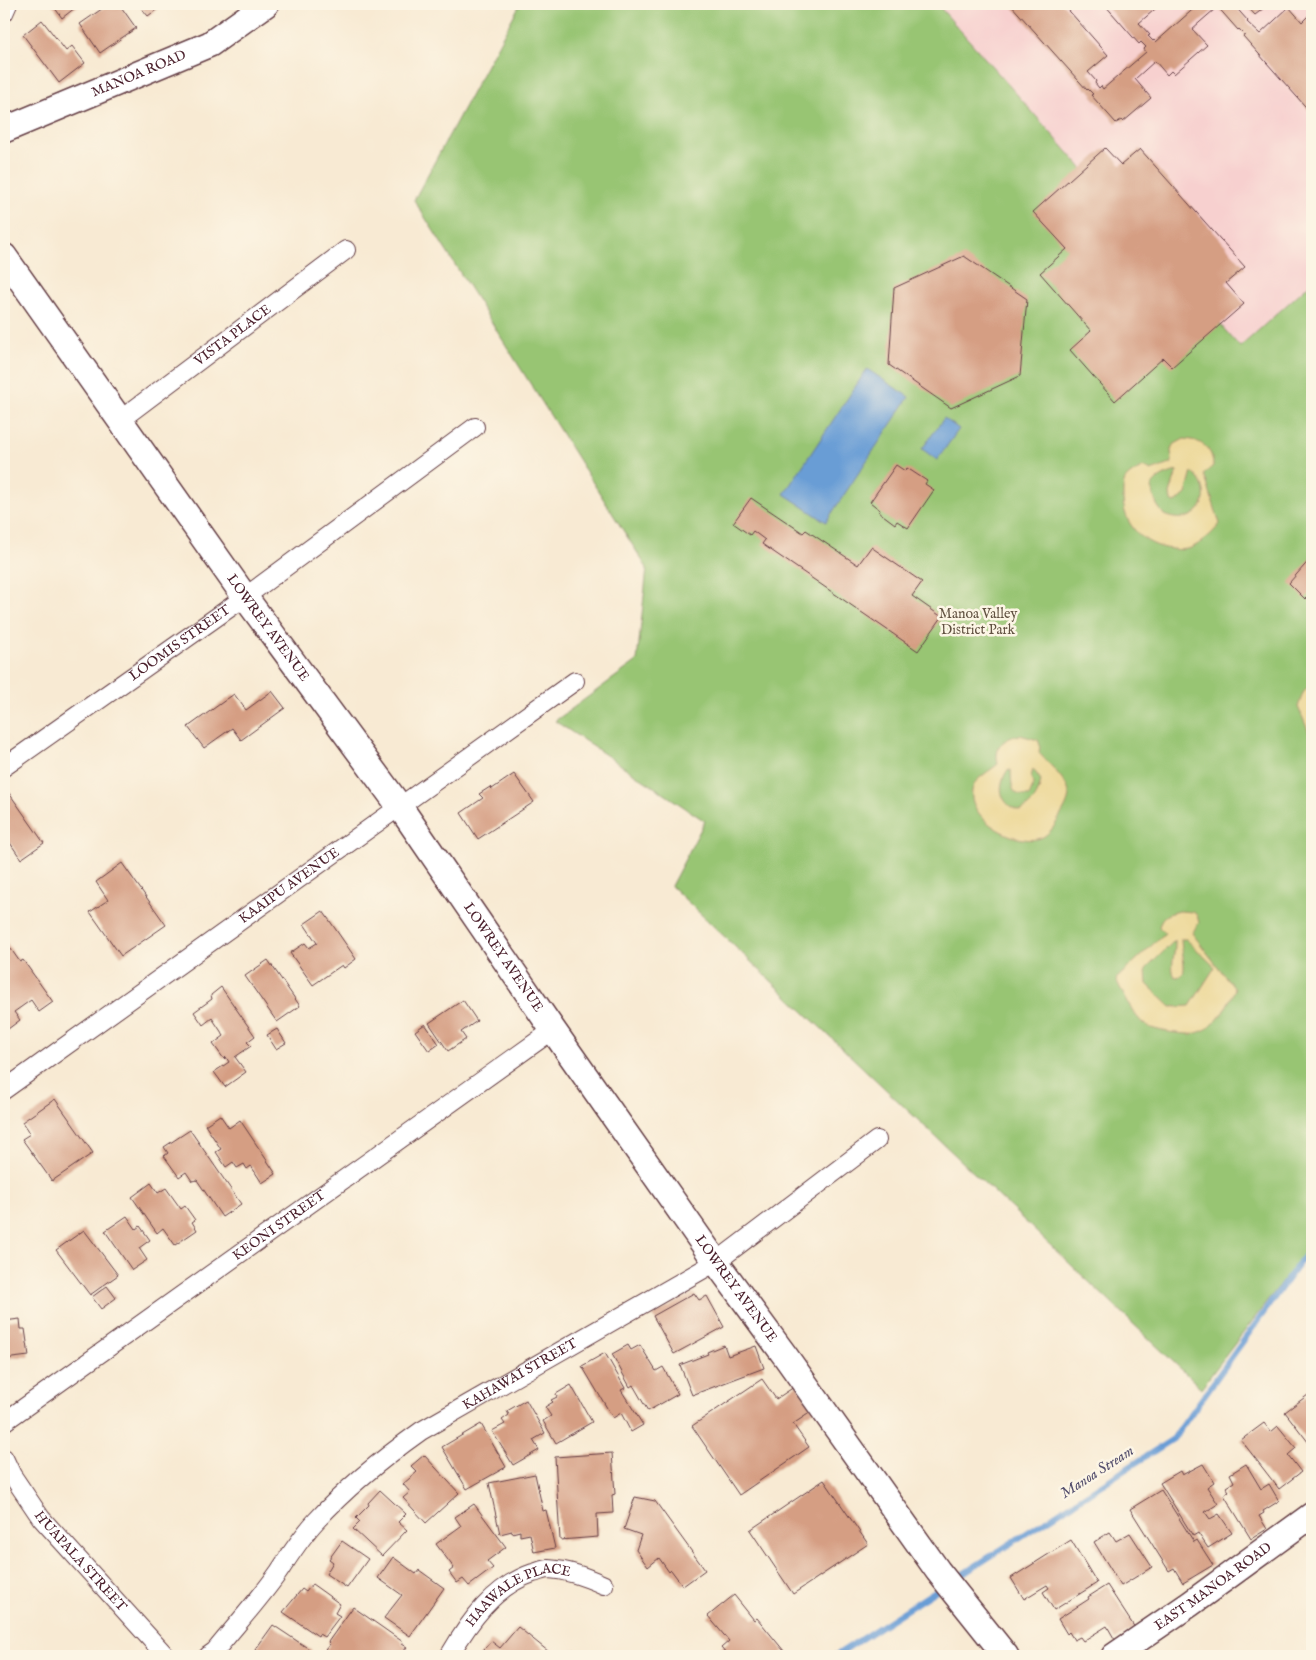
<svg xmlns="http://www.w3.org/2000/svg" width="1316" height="1660" font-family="'IM FELL English',serif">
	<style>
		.built { fill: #f7d0cf }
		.green { fill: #98c573; stroke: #71724f }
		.sand { fill: #eeda9e; stroke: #9c7c64; fill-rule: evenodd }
		.water { fill: #699dd5; stroke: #5a5e80 }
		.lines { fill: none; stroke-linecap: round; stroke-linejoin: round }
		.stream { stroke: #699dd5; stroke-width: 6 }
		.building { fill: #d59e83 }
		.street-casing { stroke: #643d44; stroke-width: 20 }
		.secondary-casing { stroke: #643d44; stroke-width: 28 }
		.street { stroke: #fff; stroke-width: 18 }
		.secondary { stroke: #fff; stroke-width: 25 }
		.labels { text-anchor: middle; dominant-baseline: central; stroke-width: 5; stroke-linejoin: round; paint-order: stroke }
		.street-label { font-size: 14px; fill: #4a1f2b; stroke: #fcf5e5 }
		.park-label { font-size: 14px; fill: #615141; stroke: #fcf5e5 }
		.water-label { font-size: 15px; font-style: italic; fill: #56516f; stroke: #fcf5e5 }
	</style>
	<rect width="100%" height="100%" fill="#fcf5e5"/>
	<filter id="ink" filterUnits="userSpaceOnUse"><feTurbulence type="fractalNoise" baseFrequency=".02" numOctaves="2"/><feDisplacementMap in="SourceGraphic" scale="10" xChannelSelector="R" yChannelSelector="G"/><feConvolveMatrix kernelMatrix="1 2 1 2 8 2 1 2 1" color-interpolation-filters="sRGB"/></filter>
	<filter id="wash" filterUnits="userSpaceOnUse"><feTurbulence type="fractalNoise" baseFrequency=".0096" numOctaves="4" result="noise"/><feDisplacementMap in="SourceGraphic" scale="20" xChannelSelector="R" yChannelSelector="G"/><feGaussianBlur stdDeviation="1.12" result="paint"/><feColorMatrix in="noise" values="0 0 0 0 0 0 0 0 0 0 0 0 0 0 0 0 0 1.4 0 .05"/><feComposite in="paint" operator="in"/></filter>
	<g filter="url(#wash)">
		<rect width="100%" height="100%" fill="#f8ead3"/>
		<polygon class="built" points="937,4 1312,4 1312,282 1240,348"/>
		<polygon class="green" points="520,4 937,4 1240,347 1312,282 1312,1243 1201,1388 671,886 705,821 555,721 637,661 647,568 414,200"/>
		<g class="sand">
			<path d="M 1184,439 C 1201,440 1213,448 1213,466 L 1204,474 L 1220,524 C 1213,533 1202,543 1191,548 C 1185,550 1178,550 1172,549 C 1143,546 1122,524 1123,495 C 1123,490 1123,484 1125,480 C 1129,474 1138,470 1144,467 L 1151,471 L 1172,463 L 1171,450 L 1173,445 ZM 1177,471 L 1170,494 L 1171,501 L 1175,503 L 1186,494 L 1192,472 C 1220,496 1196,529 1164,515 L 1157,505 L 1151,488 C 1155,478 1166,474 1177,471 Z"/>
			<polygon points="1312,682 1312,739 1298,707 1303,693"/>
			<path d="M 1020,735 L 1038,740 L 1040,745 L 1039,753 C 1047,762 1070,783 1069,795 C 1068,803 1064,810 1060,816 C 1056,824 1051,832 1043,837 C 1018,849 963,817 973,787 C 977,777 990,771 998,764 C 994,747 1003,738 1020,735 ZM 1033,769 L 1041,780 C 1039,794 1034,803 1021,811 C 1001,806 996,788 1007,771 L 1011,770 C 1012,786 1010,796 1029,796 L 1034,784 L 1031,777 Z"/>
			<path d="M 1180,911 L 1193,912 L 1197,915 L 1199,923 L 1192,933 L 1235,989 C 1229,1001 1223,1016 1212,1025 C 1207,1030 1198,1033 1191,1034 C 1180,1034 1154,1031 1145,1025 C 1134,1017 1122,992 1116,979 L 1165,933 L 1159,927 C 1161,915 1169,913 1180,911 ZM 1181,939 L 1186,939 L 1215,967 L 1190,1006 L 1171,1007 L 1147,984 L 1146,969 L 1175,940 C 1176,952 1169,967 1175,977 L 1182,976 C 1187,969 1181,949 1181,939 Z"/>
		</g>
		<g class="water">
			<polygon points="867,369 909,397 826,522 784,494"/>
			<polygon points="944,418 959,429 937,460 922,449"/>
		</g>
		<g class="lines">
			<g class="stream">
				<polyline points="952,1581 1173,1439 1312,1245"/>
				<polyline points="835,1656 943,1586"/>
			</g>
		</g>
		<g id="blocks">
			<g class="building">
				<polygon points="52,4 80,4 62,18"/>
				<polygon points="109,4 119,4 136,28 100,53 80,24"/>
				<polygon points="138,4 164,4 148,16"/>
				<polygon points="1010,4 1063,4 1108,55 1088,72 1096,81 1095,83 1099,88 1101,86 1103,89 1146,52 1144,49 1146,47 1141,42 1139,44 1104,4 1161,4 1139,23 1150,35 1148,36 1153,41 1154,40 1156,42 1199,4 1233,4 1248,21 1247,22 1260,34 1289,7 1302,22 1312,12 1312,114 1243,36 1245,35 1239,29 1238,30 1216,5 1214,7 1215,9 1192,29 1207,45 1174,74 1171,71 1167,75 1155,61 1135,79 1151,98 1123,122 1121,120 1116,123 1091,95 1093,94 1088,89 1087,90"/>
				<polygon points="1245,4 1269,4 1255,15"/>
				<polygon points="42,20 66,51 72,46 85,63 59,83 23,35"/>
				<polygon points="1105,148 1121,165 1140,149 1245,267 1226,283 1244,304 1172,367 1163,358 1115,401 1070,350 1091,331 1040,273 1067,249 1033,212"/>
				<polygon points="964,256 1027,299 1020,376 951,408 889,365 894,288"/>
				<polygon points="896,465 905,471 907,468 927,481 925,484 934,490 908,528 897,521 895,524 879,512 880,510 870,502"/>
				<polygon points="751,498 803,533 806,530 858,565 871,547 922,582 912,596 942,617 918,651 762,544 765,540 753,531 750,535 733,523"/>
				<polygon points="1312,557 1312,592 1305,599 1289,583"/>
				<polygon points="272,691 285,708 241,740 232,728 204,748 188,727 234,694 246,710"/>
				<polygon points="514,774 534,802 478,839 461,813 483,798 479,794 490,787 492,789"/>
				<polygon points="9,793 44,843 21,859 4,834 4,796"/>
				<polygon points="122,863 166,925 121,956 90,912 108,900 96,882"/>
				<polygon points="323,911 356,959 344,968 342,965 313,985 290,953 305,943 309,948 317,943 304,924"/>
				<polygon points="6,942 20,962 23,960 53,1002 39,1012 31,1000 14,1012 20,1020 4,1032 4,943"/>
				<polygon points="268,960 300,1006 277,1022 245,976"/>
				<polygon points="221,987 255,1036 247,1042 251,1046 235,1057 246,1072 225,1087 214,1072 229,1062 226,1057 224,1059 213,1044 224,1036 212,1018 203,1025 194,1012 212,999 211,995"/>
				<polygon points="463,1000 477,1021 461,1032 466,1039 448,1051 429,1023"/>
				<polygon points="425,1024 439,1044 429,1051 415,1031"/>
				<polygon points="277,1029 286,1043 276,1049 267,1035"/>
				<polygon points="55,1099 93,1153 52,1181 22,1139 30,1134 22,1122"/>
				<polygon points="220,1115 229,1128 240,1120 276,1174 262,1183 251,1166 247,1169 244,1164 237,1168 233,1162 226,1167 216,1152 221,1149 205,1125"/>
				<polygon points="190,1130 241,1204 222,1217 197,1180 192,1181 186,1172 179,1177 164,1156 168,1153 164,1147"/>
				<polygon points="151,1183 158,1193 166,1188 181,1209 185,1206 195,1220 192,1222 197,1230 175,1245 163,1228 157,1233 132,1197"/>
				<polygon points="127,1216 136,1229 140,1226 150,1240 139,1248 147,1260 132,1270 105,1231"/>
				<polygon points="84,1230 118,1275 90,1295 56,1250"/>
				<polygon points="107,1286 116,1298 101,1309 92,1297"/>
				<polygon points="694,1293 699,1300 707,1296 724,1327 674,1354 653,1316"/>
				<polygon points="20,1319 21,1329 25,1329 29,1356 4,1359 4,1321"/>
				<polygon points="628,1345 631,1350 640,1345 656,1371 663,1367 678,1394 648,1411 633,1385 630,1387 612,1354"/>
				<polygon points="724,1345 728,1356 756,1346 764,1368 692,1395 680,1365 708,1354 707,1352"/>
				<polygon points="605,1353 625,1388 621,1390 643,1425 631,1432 621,1413 613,1418 582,1366"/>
				<polygon points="762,1379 776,1399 797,1385 814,1410 793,1424 809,1447 739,1495 692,1426"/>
				<polygon points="571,1385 592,1422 556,1443 543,1421 551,1416 545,1407 553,1402 551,1400 557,1397 556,1394"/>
				<polygon points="1312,1392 1312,1447 1285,1412"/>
				<polygon points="526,1400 545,1433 533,1440 539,1450 513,1465 492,1431 505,1424 502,1420 509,1415 507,1411"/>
				<polygon points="1264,1423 1271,1432 1278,1426 1296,1448 1288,1455 1301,1472 1279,1489 1241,1440"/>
				<polygon points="481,1424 506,1467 467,1489 442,1447"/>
				<polygon points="612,1453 615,1494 612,1495 613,1513 597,1514 598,1537 560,1540 555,1457"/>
				<polygon points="424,1455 459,1493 426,1523 403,1498 410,1492 403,1484 417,1472 411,1466"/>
				<polygon points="1203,1464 1214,1482 1207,1487 1218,1504 1205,1512 1210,1519 1219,1514 1232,1533 1208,1548 1198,1533 1193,1536 1160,1483 1180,1471 1182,1475"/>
				<polygon points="1246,1464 1261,1489 1269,1484 1279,1501 1263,1511 1264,1513 1259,1516 1267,1529 1251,1539 1224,1495 1229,1491 1226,1487 1234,1482 1230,1474"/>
				<polygon points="535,1474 543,1511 546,1510 555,1548 534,1552 530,1534 520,1536 520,1531 512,1533 512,1531 500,1534 489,1483"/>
				<polygon points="824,1480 868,1544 793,1594 750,1530"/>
				<polygon points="380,1490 406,1514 398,1522 407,1530 382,1556 353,1529 360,1522 356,1518 369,1505 368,1503"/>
				<polygon points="1161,1490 1194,1542 1197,1540 1213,1565 1183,1583 1174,1568 1169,1571 1130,1509"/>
				<polygon points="635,1497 655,1501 705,1570 683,1586 671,1570 669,1572 659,1558 648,1567 636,1550 641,1535 624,1529"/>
				<polygon points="474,1504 506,1547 487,1561 493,1568 469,1586 463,1579 457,1583 449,1572 454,1568 436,1544 461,1526 455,1517"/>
				<polygon points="1110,1532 1116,1541 1130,1533 1152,1567 1121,1586 1094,1542"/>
				<polygon points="1071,1540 1097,1583 1054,1610 1043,1592 1049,1588 1047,1585 1024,1599 1011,1578"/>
				<polygon points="342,1541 368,1559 347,1588 326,1574 333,1562 329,1559"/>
				<polygon points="393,1557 416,1574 419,1570 444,1588 410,1636 384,1618 402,1595 378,1578"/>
				<polygon points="312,1584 340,1604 335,1613 340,1616 324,1637 319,1634 318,1636 283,1612 302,1589 306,1592"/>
				<polygon points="1107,1585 1135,1628 1115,1640 1107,1626 1083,1641 1080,1637 1074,1640 1069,1632 1067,1634 1058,1619 1089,1599 1088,1597"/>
				<polygon points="734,1595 754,1620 757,1618 784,1651 777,1656 728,1656 721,1648 729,1641 708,1616"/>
				<polygon points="353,1607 403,1642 402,1644 407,1647 400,1656 333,1656 325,1650 330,1644 328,1642"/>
				<polygon points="273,1625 312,1651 308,1656 265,1656 255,1650"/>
				<polygon points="518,1627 554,1656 478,1656 491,1641 500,1648"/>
				<polygon points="573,1649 582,1656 568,1656"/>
			</g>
		</g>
	</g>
	<g filter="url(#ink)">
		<use href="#blocks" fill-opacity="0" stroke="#643d44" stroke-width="1"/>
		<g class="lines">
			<defs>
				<g id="street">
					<polyline points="4,13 8,4"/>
					<path id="s1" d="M 120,420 L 346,250"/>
					<path id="s2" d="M 4,767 L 245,597 L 475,427"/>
					<path id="s3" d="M 4,1090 L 575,681"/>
					<path id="s4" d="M 4,1422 L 553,1030"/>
					<path id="s5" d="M 4,1458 L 12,1475 L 41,1518 L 166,1656"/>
					<path id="s6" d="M 208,1656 L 215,1651 C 236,1625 259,1600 278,1573 C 290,1555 301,1537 316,1521 C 348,1486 383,1458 421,1431 L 716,1262 L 877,1140"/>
					<path id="s7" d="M 449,1656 C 469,1622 494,1586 533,1573 C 538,1572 543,1569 548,1569 C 568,1570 586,1577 604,1585"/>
				</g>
				<g id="secondary">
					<path id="s8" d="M 4,130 L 210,44 L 266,4"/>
					<path id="s9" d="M 4,256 L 245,597 L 400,807 L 553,1030 L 716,1262 L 786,1357 L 938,1571 L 1006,1656"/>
					<path id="s10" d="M 1114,1656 L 1190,1604 L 1312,1515"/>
				</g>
			</defs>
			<use href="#street" class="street-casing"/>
			<use href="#secondary" class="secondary-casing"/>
			<use href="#street" class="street"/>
			<use href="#secondary" class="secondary"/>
		</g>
	</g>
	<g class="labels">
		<g class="street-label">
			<text stroke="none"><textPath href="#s8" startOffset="146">MANOA ROAD</textPath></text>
			<text stroke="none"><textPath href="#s1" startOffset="141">VISTA PLACE</textPath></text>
			<text stroke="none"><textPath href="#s9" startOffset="456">LOWREY AVENUE</textPath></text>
			<text stroke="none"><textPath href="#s2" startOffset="215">LOOMIS STREET</textPath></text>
			<text stroke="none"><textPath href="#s3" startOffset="351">KAAIPU AVENUE</textPath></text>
			<text stroke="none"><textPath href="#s9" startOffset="861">LOWREY AVENUE</textPath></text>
			<text stroke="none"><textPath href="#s4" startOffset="338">KEONI STREET</textPath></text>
			<text stroke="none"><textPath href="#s9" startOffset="1266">LOWREY AVENUE</textPath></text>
			<text stroke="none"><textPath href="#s6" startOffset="426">KAHAWAI STREET</textPath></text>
			<text stroke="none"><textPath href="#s5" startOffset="129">HUAPALA STREET</textPath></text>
			<text stroke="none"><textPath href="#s10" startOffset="121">EAST MANOA ROAD</textPath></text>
			<text stroke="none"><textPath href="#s7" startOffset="98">HAAWALE PLACE</textPath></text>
		</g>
		<g class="park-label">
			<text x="978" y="614">Manoa Valley<tspan x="978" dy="16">District Park</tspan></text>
		</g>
		<g class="water-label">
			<text transform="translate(1097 1472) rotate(-33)">Manoa Stream</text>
		</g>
	</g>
	<rect width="1316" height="1660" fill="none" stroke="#fcf5e5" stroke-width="20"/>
</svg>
